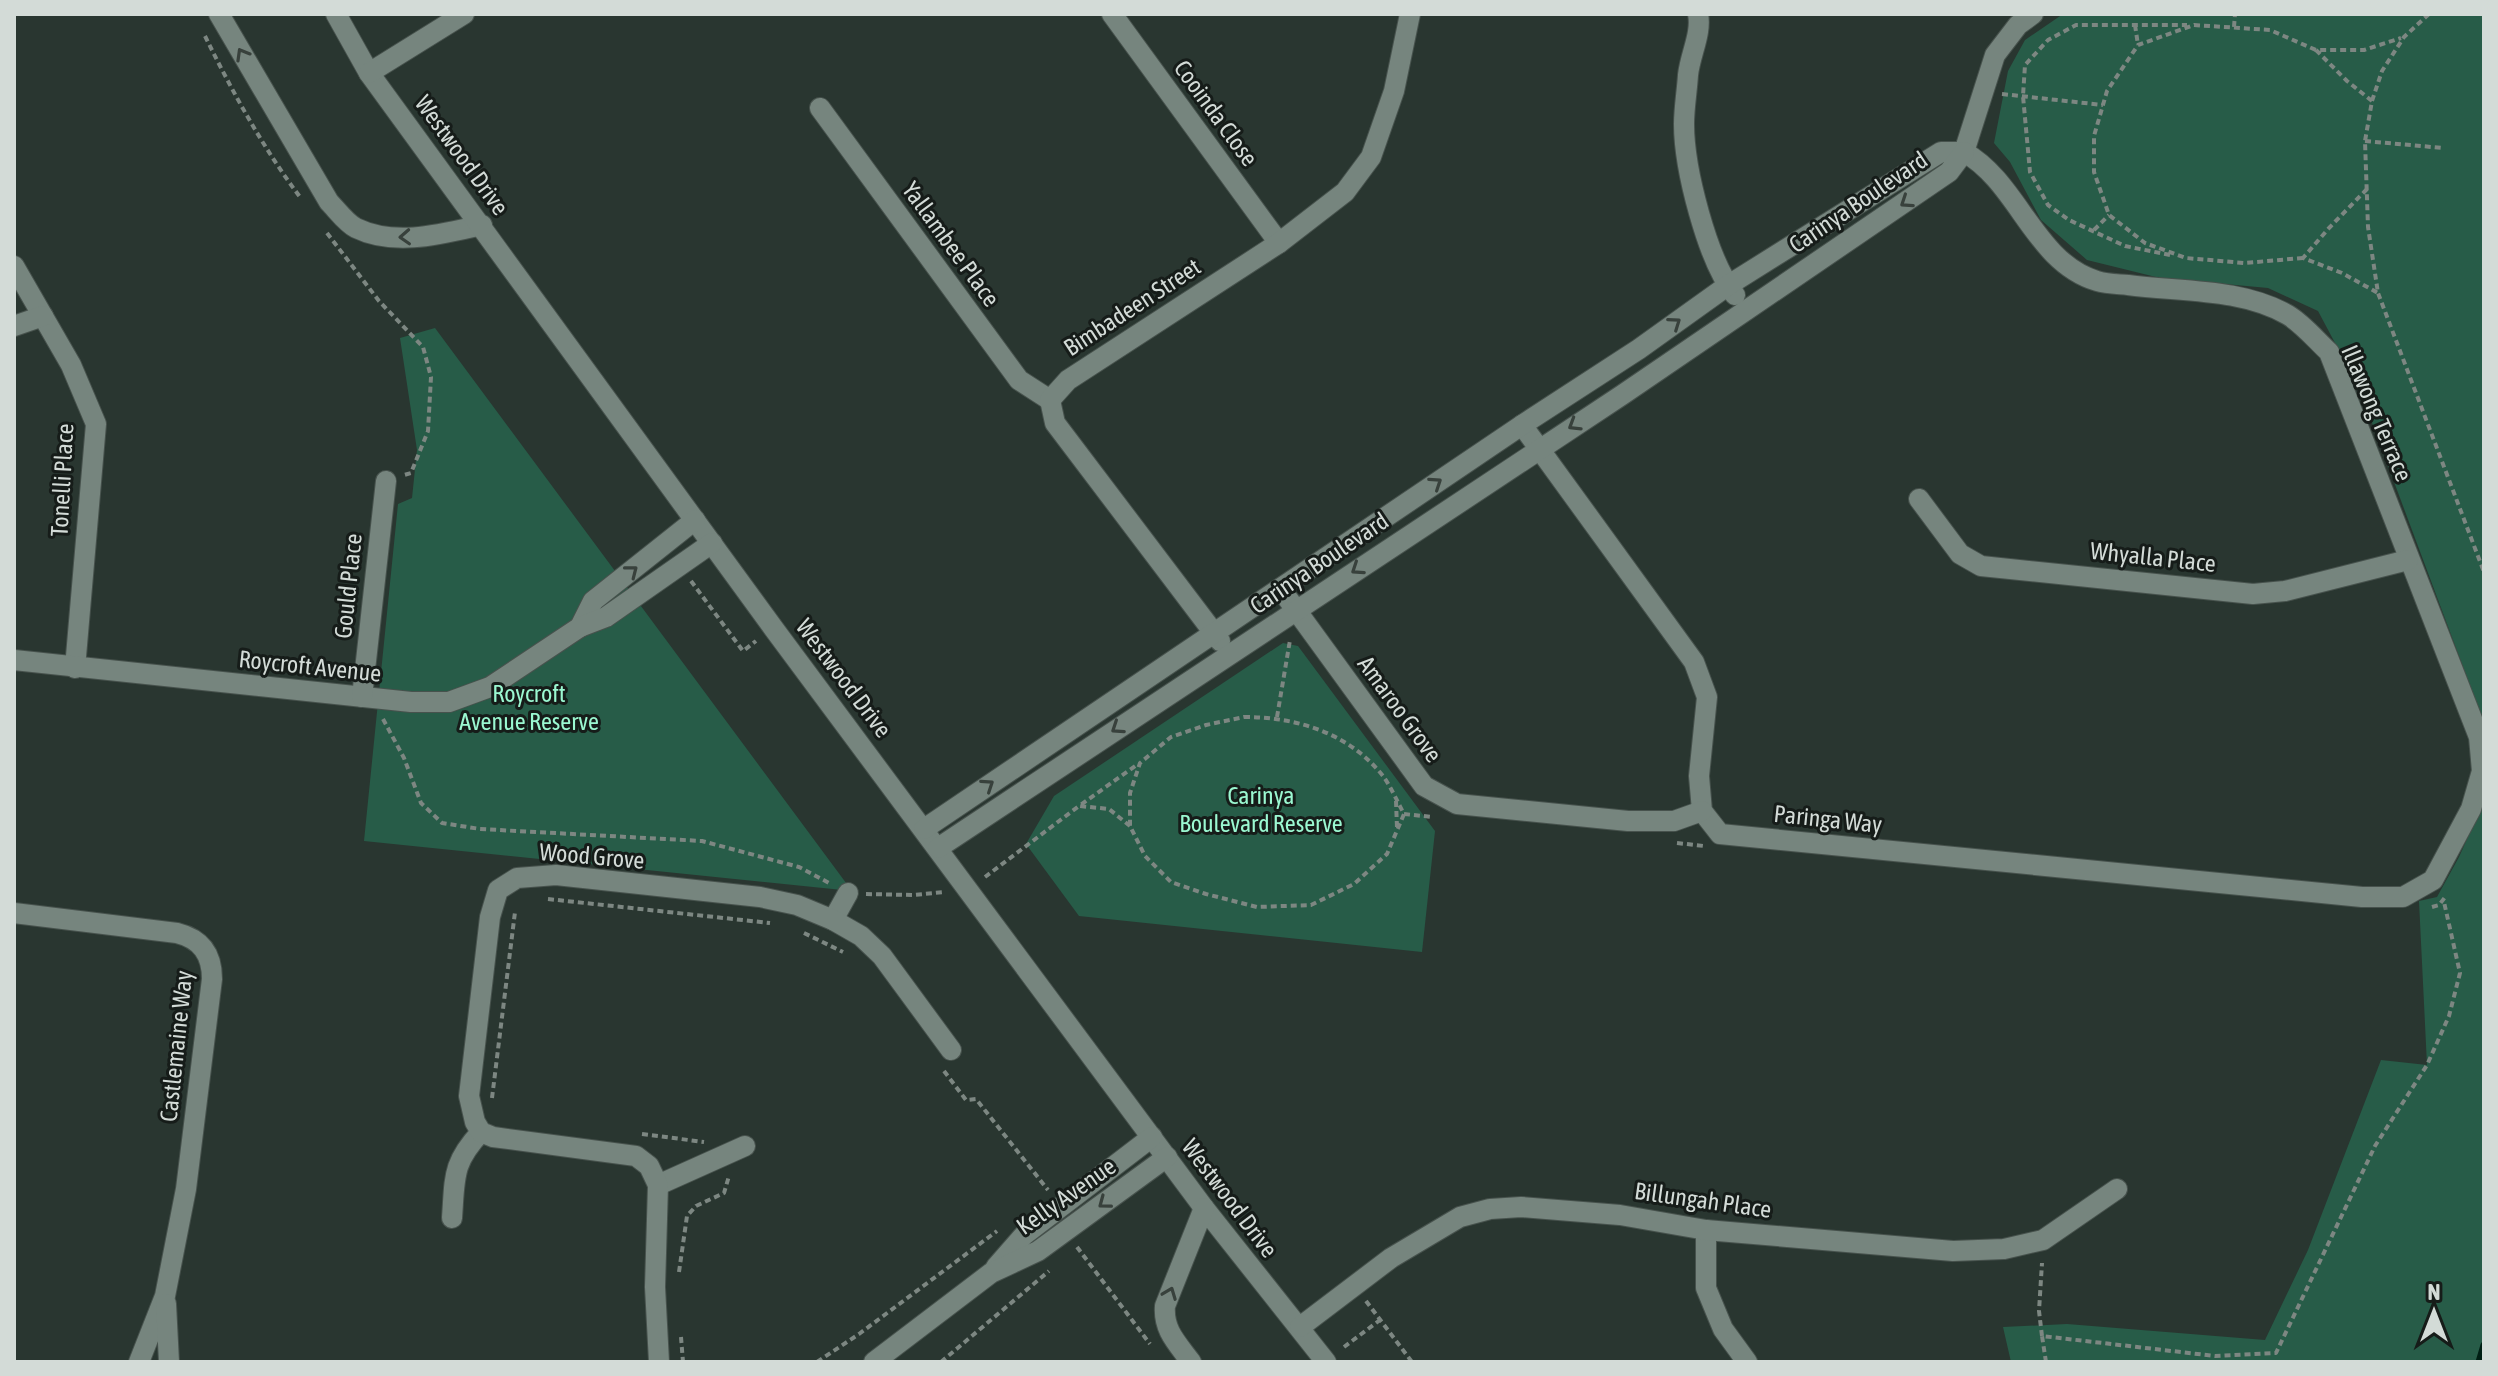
<svg xmlns="http://www.w3.org/2000/svg" width="2498" height="1376" font-family="'Asap Condensed',sans-serif">
	<style>
		.green { fill: #275c48 }
		.lines { fill: none; stroke-linecap: round; stroke-linejoin: round }
		.stream { stroke: #001f14; stroke-width: 7 }
		.minor-casing { stroke: #47524d; stroke-width: 22 }
		.path { stroke: #7d8782; stroke-width: 4; stroke-dasharray: 6 4; stroke-linecap: butt }
		.minor { stroke: #76857e; stroke-width: 20 }
		.oneway { stroke: #38413c }
		.labels { text-anchor: middle; dominant-baseline: central; stroke-width: 6; stroke-linejoin: round; paint-order: stroke }
		.street-label { font-size: 24px; fill: #d3dbd7; stroke: #161c19 }
		.park-label { font-size: 24px; fill: #9bf8d1; stroke: #161c19 }
	</style>
	<rect width="100%" height="100%" fill="#293630"/>
	<g class="green">
		<polygon points="2063,14 2484,14 2484,723 2359,388 2318,311 2268,288 2160,278 2087,260 2041,220 2010,162 1994,143 2008,71 2025,40"/>
		<polygon points="435,328 852,891 364,841 398,504 412,498 417,450 400,338"/>
		<polygon points="1283,643 1298,646 1435,831 1422,952 1079,916 1026,844 1054,796"/>
		<polygon points="2484,801 2484,1362 2011,1362 2003,1327 2067,1324 2265,1340 2308,1250 2381,1060 2427,1065 2419,901 2437,897 2459,857"/>
	</g>
	<g class="lines">
		<polyline class="stream" points="2479,1362 2484,1345"/>
		<defs>
			<g id="minor">
				<path d="M 219,14 L 329,202 C 337,210 346,223 356,228 C 395,247 442,234 482,225"/>
				<polyline points="336,14 369,73 774,629 1204,1208 1326,1362"/>
				<polyline points="1112,14 1279,243"/>
				<path d="M 1698,14 C 1702,33 1690,55 1688,75 C 1687,91 1684,108 1684,124 C 1684,168 1707,260 1735,295"/>
				<polyline points="369,73 464,14"/>
				<polyline points="820,108 1019,380 1050,400"/>
				<polyline points="14,266 71,365 96,424 75,668"/>
				<polyline points="14,326 43,316"/>
				<path d="M 1522,425 L 1694,662 L 1707,697 L 1699,776 L 1702,811 L 1720,834 L 2362,897 L 2403,897 L 2433,880 L 2471,809 L 2482,771 L 2479,737 L 2329,352 C 2316,340 2303,324 2288,315 C 2241,288 2181,292 2128,285 C 2118,284 2107,284 2097,281 C 2034,262 2019,183 1964,152 L 1995,55 L 2018,25 L 2033,14"/>
				<polyline points="1919,499 1960,554 1981,566 2253,594 2285,591 2408,560"/>
				<polyline points="1288,599 1424,786 1457,804 1628,821 1674,821 1702,811"/>
				<polyline points="580,627 593,601 695,520"/>
				<polyline points="1220,641 1055,423 1050,400 1068,380 1279,243 1345,192 1371,157 1394,91 1410,14"/>
				<polyline points="14,660 411,702 449,702 490,687 580,627 606,617 712,543"/>
				<polyline points="362,697 386,481"/>
				<polyline points="924,829 1522,425 1639,349 1727,286 1941,152 1964,152"/>
				<polyline points="938,848 1622,395 1949,172 1964,152"/>
				<path d="M 14,913 L 177,933 C 201,939 212,954 212,979 L 186,1189 L 165,1296 L 139,1362"/>
				<polyline points="833,920 848,893"/>
				<polyline points="658,1185 745,1146"/>
				<path d="M 452,1218 C 455,1177 452,1163 481,1132"/>
				<polyline points="1706,1230 1706,1288 1723,1329 1747,1362"/>
				<polyline points="996,1267 1024,1235 1152,1137"/>
				<polyline points="166,1304 169,1362"/>
				<polyline points="1300,1327 1391,1258 1460,1217 1490,1209 1521,1207 1620,1215 1706,1230 1953,1251 2004,1249 2043,1240 2117,1189"/>
				<polyline points="659,1362 655,1287 658,1185 649,1166 636,1156 493,1137 481,1132 475,1122 469,1096 490,917 498,890 517,878 556,875 760,897 797,905 833,920 861,936 882,956 951,1050"/>
				<polyline points="874,1362 991,1273 1038,1251 1167,1157"/>
				<path d="M 1191,1362 C 1177,1343 1163,1330 1165,1306 L 1204,1208"/>
			</g>
		</defs>
		<use href="#minor" class="minor-casing"/>
		<g class="path">
			<polyline points="2429,14 2404,37 2382,71 2372,101 2365,141 2368,227 2378,293 2484,572"/>
			<polyline points="2135,25 2138,45"/>
			<polyline points="2234,27 2235,14"/>
			<path d="M 205,36 C 232,91 263,148 300,197"/>
			<polyline points="2002,94 2103,105"/>
			<polyline points="2372,101 2347,81 2316,50 2364,50 2401,38"/>
			<polyline points="2365,141 2443,148"/>
			<polyline points="2367,189 2329,228 2303,258 2342,273 2378,293"/>
			<polyline points="2094,230 2109,215"/>
			<polyline points="327,233 379,301 423,347 431,377 428,431 411,473 404,475"/>
			<polyline points="2170,255 2125,246 2069,220 2048,205 2030,172 2023,96 2025,65 2048,40 2076,25 2187,25"/>
			<polyline points="2303,258 2244,263 2186,258 2145,243 2109,215 2094,172 2094,136 2107,91 2138,45 2194,25 2270,30 2316,50"/>
			<polyline points="691,581 743,651 756,641"/>
			<path d="M 1244,717 C 1297,717 1349,733 1383,776 C 1391,787 1397,801 1404,814 L 1387,854 L 1354,884 L 1311,905 L 1257,907 L 1206,894 L 1171,882 L 1145,856 L 1130,826 L 1130,793 L 1140,763 L 1171,737 L 1206,725 Z"/>
			<polyline points="1277,717 1290,640"/>
			<polyline points="383,719 404,758 421,803 442,823 480,829 702,841 799,867 831,884"/>
			<polyline points="1396,801 1397,828"/>
			<polyline points="1404,814 1433,817"/>
			<polyline points="1130,826 1109,809 1079,806 1138,764"/>
			<polyline points="1677,843 1704,846"/>
			<polyline points="985,877 1079,806"/>
			<polyline points="866,894 913,895 945,892"/>
			<polyline points="548,899 770,923"/>
			<polyline points="2432,907 2439,905 2446,896"/>
			<polyline points="804,933 843,952"/>
			<polyline points="944,1071 966,1100 976,1099 1048,1190"/>
			<polyline points="492,1098 515,912"/>
			<polyline points="642,1134 704,1142"/>
			<polyline points="1077,1247 1150,1344"/>
			<polyline points="679,1272 687,1216 696,1206 724,1193 729,1176"/>
			<polyline points="1366,1301 1412,1362"/>
			<polyline points="2042,1336 2039,1311 2042,1263"/>
			<polyline points="681,1337 683,1362"/>
			<polyline points="1344,1347 1380,1320"/>
			<polyline points="817,1362 859,1334 997,1231"/>
			<polyline points="941,1362 1049,1271"/>
			<polyline points="2046,1362 2042,1336 2215,1356 2276,1353 2375,1146 2427,1065 2449,1016 2460,973 2444,902"/>
		</g>
		<use href="#minor" class="minor"/>
	</g>
	<defs><path id="oneway-chevron" d="M-2-3.5L2.5 0L-2 3.5" fill="none" stroke-width="1.6" stroke-linecap="round" stroke-linejoin="round" transform="scale(2)"/></defs>
	<g class="oneway">
		<use href="#oneway-chevron" transform="translate(242 54) rotate(-120)"/>
		<use href="#oneway-chevron" transform="translate(1906 202) rotate(146)"/>
		<use href="#oneway-chevron" transform="translate(405 237) rotate(177)"/>
		<use href="#oneway-chevron" transform="translate(1675 323) rotate(-35)"/>
		<use href="#oneway-chevron" transform="translate(1574 425) rotate(148)"/>
		<use href="#oneway-chevron" transform="translate(1436 483) rotate(-34)"/>
		<use href="#oneway-chevron" transform="translate(1357 569) rotate(146)"/>
		<use href="#oneway-chevron" transform="translate(632 571) rotate(-38)"/>
		<use href="#oneway-chevron" transform="translate(1117 728) rotate(146)"/>
		<use href="#oneway-chevron" transform="translate(988 785) rotate(-34)"/>
		<use href="#oneway-chevron" transform="translate(1104 1203) rotate(143)"/>
		<use href="#oneway-chevron" transform="translate(1170 1293) rotate(-69)"/>
	</g>
	<g class="labels">
		<g class="street-label">
			<text transform="translate(1216 113) rotate(54)">Cooinda Close</text>
			<text transform="translate(462 155) rotate(54)">Westwood Drive</text>
			<text transform="translate(1858 202) rotate(-34)">Carinya Boulevard</text>
			<text transform="translate(951 244) rotate(54)">Yallambee Place</text>
			<text transform="translate(1132 307) rotate(-33)">Bimbadeen Street</text>
			<text transform="translate(2377 413) rotate(67)">Illawong Terrace</text>
			<text transform="translate(62 480) rotate(-87)">Tonelli Place</text>
			<text transform="translate(2153 557) rotate(6)">Whyalla Place</text>
			<text transform="translate(1319 563) rotate(-34)">Carinya Boulevard</text>
			<text transform="translate(348 586) rotate(-84)">Gould Place</text>
			<text transform="translate(310 666) rotate(6)">Roycroft Avenue</text>
			<text transform="translate(844 678) rotate(53)">Westwood Drive</text>
			<text transform="translate(1400 709) rotate(54)">Amaroo Grove</text>
			<text transform="translate(1828 819) rotate(6)">Paringa Way</text>
			<text transform="translate(592 856) rotate(5)">Wood Grove</text>
			<text transform="translate(176 1046) rotate(-84)">Castlemaine Way</text>
			<text transform="translate(1066 1196) rotate(-35)">Kelly Avenue</text>
			<text transform="translate(1230 1198) rotate(53)">Westwood Drive</text>
			<text transform="translate(1703 1200) rotate(8)">Billungah Place</text>
		</g>
		<g class="park-label">
			<text x="529" y="693">Roycroft<tspan x="529" dy="28">Avenue Reserve</tspan></text>
			<text x="1261" y="795">Carinya<tspan x="1261" dy="28">Boulevard Reserve</tspan></text>
		</g>
	</g>
	<rect width="2498" height="1376" fill="none" stroke="#d3dbd7" stroke-width="32"/>
	<g transform="translate(2434 1312)" stroke="#161c19" stroke-width="6" paint-order="stroke">
	<path d="M0-6L14 30L0 20L-14 30Z" fill="#d3dbd7"/>
	<text y="-12" font-size="22" font-weight="bold" text-anchor="middle" fill="#d3dbd7">N</text>
	</g>
</svg>
